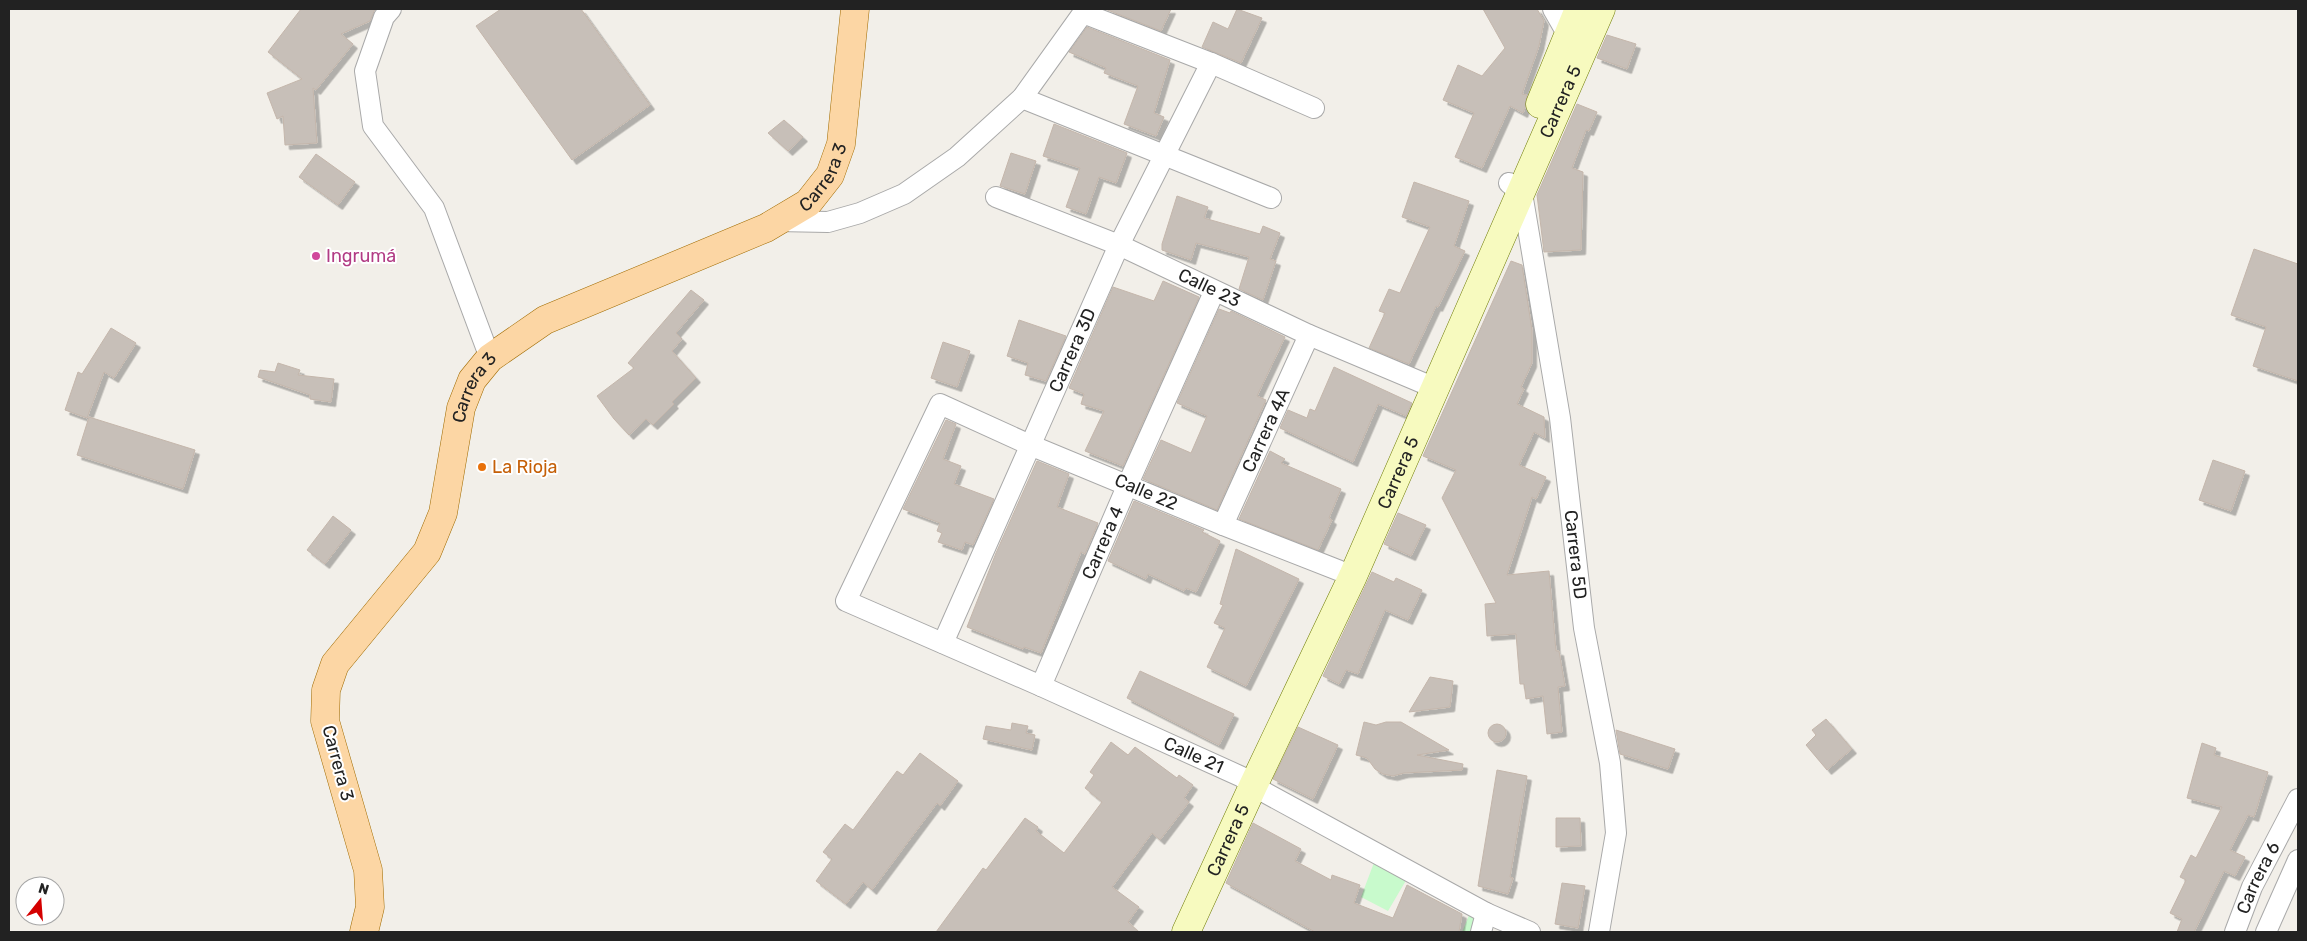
<svg xmlns="http://www.w3.org/2000/svg" width="2307" height="941" font-family="Rubik,sans-serif">
	<style>
		.park { fill: #c8facc }
		.building { fill: #c7bfb8; stroke: #c4b6ab; filter: url(#shadow) }
		.lines { fill: none; stroke-linecap: round; stroke-linejoin: round }
		.street-casing { stroke: #a9a9a9; stroke-width: 22 }
		.secondary-casing { stroke: #707d05; stroke-width: 29 }
		.primary-casing { stroke: #a06b00; stroke-width: 29 }
		.street { stroke: #fff; stroke-width: 20 }
		.secondary { stroke: #f7fabf; stroke-width: 28 }
		.primary { stroke: #fcd6a4; stroke-width: 28 }
		.hotel-dot { fill: #d1479c; stroke: #fff; stroke-width: 2 }
		.food-dot { fill: #e8710a; stroke: #fff; stroke-width: 2 }
		.labels { text-anchor: middle; dominant-baseline: central; stroke-width: 4; stroke-linejoin: round; paint-order: stroke }
		.street-label { font-size: 18px; fill: #222; stroke: #fff }
		.hotel-label { font-size: 18px; fill: #b23c85; stroke: #fff; text-anchor: start }
		.food-label { font-size: 18px; fill: #c56008; stroke: #fff; text-anchor: start }
	</style>
	<defs>
		<filter id="shadow"><feDropShadow dx="4.5" dy="4.5" stdDeviation="0" flood-color="#0004"/></filter>
	</defs>
	<rect width="100%" height="100%" fill="#f2efe9"/>
	<polygon class="park" points="1375,860 1409,875 1481,916 1476,932 1462,932 1470,913 1408,877 1388,911 1361,897"/>
	<g class="building">
		<polygon points="301,9 375,9 370,21 341,34 353,44 316,90 313,88 317,143 285,145 283,116 277,119 267,93 302,79 268,52"/>
		<polygon points="501,9 581,9 650,105 572,160 476,26"/>
		<polygon points="1105,9 1171,9 1161,31"/>
		<polygon points="1237,9 1262,18 1241,63 1202,47 1213,22 1228,29"/>
		<polygon points="1483,9 1537,9 1544,21 1539,46 1522,94 1527,95 1525,108 1523,113 1510,106 1482,168 1455,157 1474,113 1443,100 1458,65 1482,76 1505,48"/>
		<polygon points="1087,27 1170,60 1154,113 1164,117 1156,136 1124,124 1138,86 1104,73 1106,68 1069,52"/>
		<polygon points="1607,35 1636,44 1627,69 1597,58"/>
		<polygon points="1577,104 1597,112 1589,131 1586,130 1572,168 1583,172 1581,250 1544,252 1537,195"/>
		<polygon points="784,120 803,137 788,151 768,133"/>
		<polygon points="1054,124 1127,153 1116,183 1099,177 1086,214 1066,207 1080,168 1043,156"/>
		<polygon points="1011,153 1036,161 1025,194 1000,186"/>
		<polygon points="316,154 355,182 338,205 299,177"/>
		<polygon points="1414,182 1469,201 1454,246 1465,251 1438,307 1436,306 1409,364 1369,348 1385,313 1379,311 1389,289 1400,293 1430,227 1402,217"/>
		<polygon points="1177,196 1208,207 1204,218 1260,234 1263,226 1280,233 1270,259 1276,261 1263,300 1239,289 1249,257 1196,243 1191,260 1162,250 1162,244"/>
		<polygon points="2254,249 2298,264 2298,381 2253,366 2266,327 2231,315"/>
		<polygon points="1511,261 1522,265 1532,330 1532,363 1521,387 1524,389 1517,404 1544,417 1545,438 1534,432 1519,465 1546,477 1536,499 1532,497 1507,575 1549,571 1556,651 1559,651 1565,686 1558,687 1562,732 1547,734 1543,696 1526,699 1524,684 1520,684 1516,634 1487,636 1485,604 1496,603 1442,498 1456,470 1423,456"/>
		<polygon points="1163,281 1199,297 1123,466 1085,451 1104,411 1081,404 1084,394 1069,388 1113,287 1154,301"/>
		<polygon points="691,290 704,300 676,333 682,339 672,351 696,378 672,402 674,404 653,425 646,419 629,435 614,419 597,396 634,368 628,363"/>
		<polygon points="1219,309 1230,313 1231,311 1285,337 1257,396 1266,400 1217,510 1143,479 1161,440 1191,453 1207,416 1177,403"/>
		<polygon points="1019,320 1066,336 1046,381 1025,375 1028,363 1007,356"/>
		<polygon points="111,328 136,343 114,378 104,372 87,418 65,410 78,372 82,374"/>
		<polygon points="943,342 970,351 957,387 931,378"/>
		<polygon points="278,363 300,370 298,375 334,379 331,402 310,399 310,395 258,377 260,370 275,372"/>
		<polygon points="1334,367 1412,403 1406,416 1378,404 1353,462 1280,428 1288,410 1307,418 1310,409 1315,411"/>
		<polygon points="89,417 195,450 183,489 77,455"/>
		<polygon points="946,420 956,424 943,459 961,466 954,484 994,499 973,545 965,542 962,550 938,542 942,533 937,531 940,523 903,509"/>
		<polygon points="1270,451 1285,459 1281,463 1341,489 1329,518 1332,520 1318,550 1239,519"/>
		<polygon points="2213,460 2245,471 2231,511 2199,500"/>
		<polygon points="1037,461 1069,474 1057,507 1098,523 1085,554 1081,552 1041,653 1024,647 1023,649 967,627 996,553"/>
		<polygon points="1134,501 1204,530 1202,532 1220,541 1196,592 1186,588 1184,591 1148,574 1146,579 1108,561"/>
		<polygon points="1398,513 1426,525 1411,556 1384,544"/>
		<polygon points="333,516 351,530 325,564 307,550"/>
		<polygon points="1236,549 1299,579 1246,686 1207,667 1225,628 1214,623 1223,605 1220,604"/>
		<polygon points="1372,572 1394,582 1396,578 1422,590 1408,620 1385,610 1358,674 1346,670 1339,684 1323,676"/>
		<polygon points="1140,671 1234,714 1219,745 1127,698"/>
		<polygon points="1430,677 1453,681 1450,707 1409,712"/>
		<polygon points="1826,719 1852,749 1827,770 1806,745 1816,735 1812,730"/>
		<polygon points="1364,722 1376,725 1386,722 1401,722 1449,750 1417,755 1463,764 1462,770 1404,773 1393,776 1383,774 1375,769 1367,758 1356,755"/>
		<polygon points="1012,723 1028,726 1026,733 1035,735 1032,750 983,739 986,726 1011,730"/>
		<circle cx="1497" cy="733" r="9"/>
		<polygon points="1298,727 1338,745 1313,799 1273,779"/>
		<polygon points="1616,730 1675,749 1668,769 1620,754"/>
		<polygon points="1111,742 1128,755 1135,747 1177,778 1179,775 1193,785 1184,798 1189,802 1160,840 1152,833 1112,887 1139,907 1128,922 1139,932 936,932 983,868 986,870 1025,818 1038,827 1036,831 1064,853 1102,802 1085,788 1094,775 1090,772"/>
		<polygon points="2202,743 2216,748 2214,755 2268,772 2254,817 2248,815 2230,850 2245,857 2235,876 2224,871 2194,932 2177,932 2182,919 2170,913 2186,880 2180,877 2191,855 2196,858 2222,807 2187,798"/>
		<polygon points="920,753 958,781 940,806 937,803 872,890 863,882 846,904 816,881 832,859 823,852 845,824 853,830 897,771 903,775"/>
		<polygon points="1497,770 1527,776 1510,877 1513,878 1508,894 1478,886"/>
		<polygon points="1556,818 1580,818 1581,846 1556,847"/>
		<polygon points="1253,823 1301,849 1295,861 1331,880 1332,875 1360,885 1354,903 1393,918 1407,885 1462,914 1459,932 1315,932 1226,883"/>
		<polygon points="1562,883 1585,886 1578,928 1555,924"/>
	</g>
	<g class="lines">
		<defs>
			<g id="street">
				<polyline points="391,9 384,17 365,71 373,126 434,208 490,358"/>
				<polyline points="1553,9 1573,44"/>
				<polyline points="1022,98 1271,198"/>
				<path id="s1" d="M 1509,183 L 1522,193 L 1560,418 L 1584,628 L 1610,763 L 1616,833 L 1599,932"/>
				<path id="s2" d="M 996,197 L 1119,245 L 1309,335 L 1423,383"/>
				<polyline points="777,221 828,222 860,213 904,194 957,157 1022,98 1083,13 1211,63 1314,108"/>
				<path id="s3" d="M 1223,525 L 1309,335"/>
				<path id="s4" d="M 1353,576 L 1223,525 L 1030,445 L 940,404 L 846,601 L 1041,686 L 1242,777 L 1253,786 L 1486,913 L 1530,932"/>
				<path id="s5" d="M 943,643 L 1119,245 L 1211,63"/>
				<path id="s6" d="M 1041,686 L 1128,484 L 1214,292"/>
				<polyline points="1481,932 1486,913"/>
				<path id="s7" d="M 2235,932 L 2252,887 L 2298,799"/>
				<polyline points="2266,932 2298,860"/>
			</g>
			<g id="secondary">
				<polyline points="1540,104 1579,9"/>
				<path id="s8" d="M 1186,932 L 1253,786 L 1353,576 L 1601,9"/>
			</g>
			<g id="primary">
				<path id="s9" d="M 364,932 L 370,907 L 368,870 L 325,721 L 326,690 L 335,664 L 427,552 L 443,513 L 461,408 L 472,380 L 490,358 L 545,320 L 766,228 L 808,203 L 830,175 L 841,144 L 855,9"/>
			</g>
		</defs>
		<use href="#street" class="street-casing"/>
		<use href="#secondary" class="secondary-casing"/>
		<use href="#primary" class="primary-casing"/>
		<use href="#street" class="street"/>
		<use href="#secondary" class="secondary"/>
		<use href="#primary" class="primary"/>
	</g>
	<circle class="hotel-dot" cx="316" cy="256" r="5"/>
	<circle class="food-dot" cx="482" cy="467" r="5"/>
	<g class="labels">
		<g class="street-label">
			<text stroke="none"><textPath href="#s8" startOffset="911">Carrera 5</textPath></text>
			<text stroke="none"><textPath href="#s9" startOffset="1014">Carrera 3</textPath></text>
			<text stroke="none"><textPath href="#s2" startOffset="232">Calle 23</textPath></text>
			<text stroke="none"><textPath href="#s5" startOffset="320">Carrera 3D</textPath></text>
			<text stroke="none"><textPath href="#s9" startOffset="594">Carrera 3</textPath></text>
			<text stroke="none"><textPath href="#s3" startOffset="104">Carrera 4A</textPath></text>
			<text stroke="none"><textPath href="#s8" startOffset="506">Carrera 5</textPath></text>
			<text transform="translate(1146 492) rotate(23)">Calle 22</text>
			<text stroke="none"><textPath href="#s6" startOffset="156">Carrera 4</textPath></text>
			<text stroke="none"><textPath href="#s1" startOffset="382">Carrera 5D</textPath></text>
			<text stroke="none"><textPath href="#s4" startOffset="1046">Calle 21</textPath></text>
			<text transform="translate(338 763) rotate(75)">Carrera 3</text>
			<text stroke="none"><textPath href="#s8" startOffset="101">Carrera 5</textPath></text>
			<text stroke="none"><textPath href="#s7" startOffset="59">Carrera 6</textPath></text>
		</g>
		<g class="hotel-label">
			<text x="326" y="256">Ingrumá</text>
		</g>
		<g class="food-label">
			<text x="492" y="467">La Rioja</text>
		</g>
	</g>
	<rect width="2307" height="941" fill="none" stroke="#222222" stroke-width="20"/>
	<g transform="translate(40 901) rotate(17)"><circle r="24" fill="#ffffff" stroke="#a7a7a7"/>
	<path d="M0-4L9 19L0 12L-9 19Z" fill="#d40000"/>
	<text y="-8" font-size="14" font-weight="bold" text-anchor="middle" fill="#222222">N</text>
	</g>
</svg>
